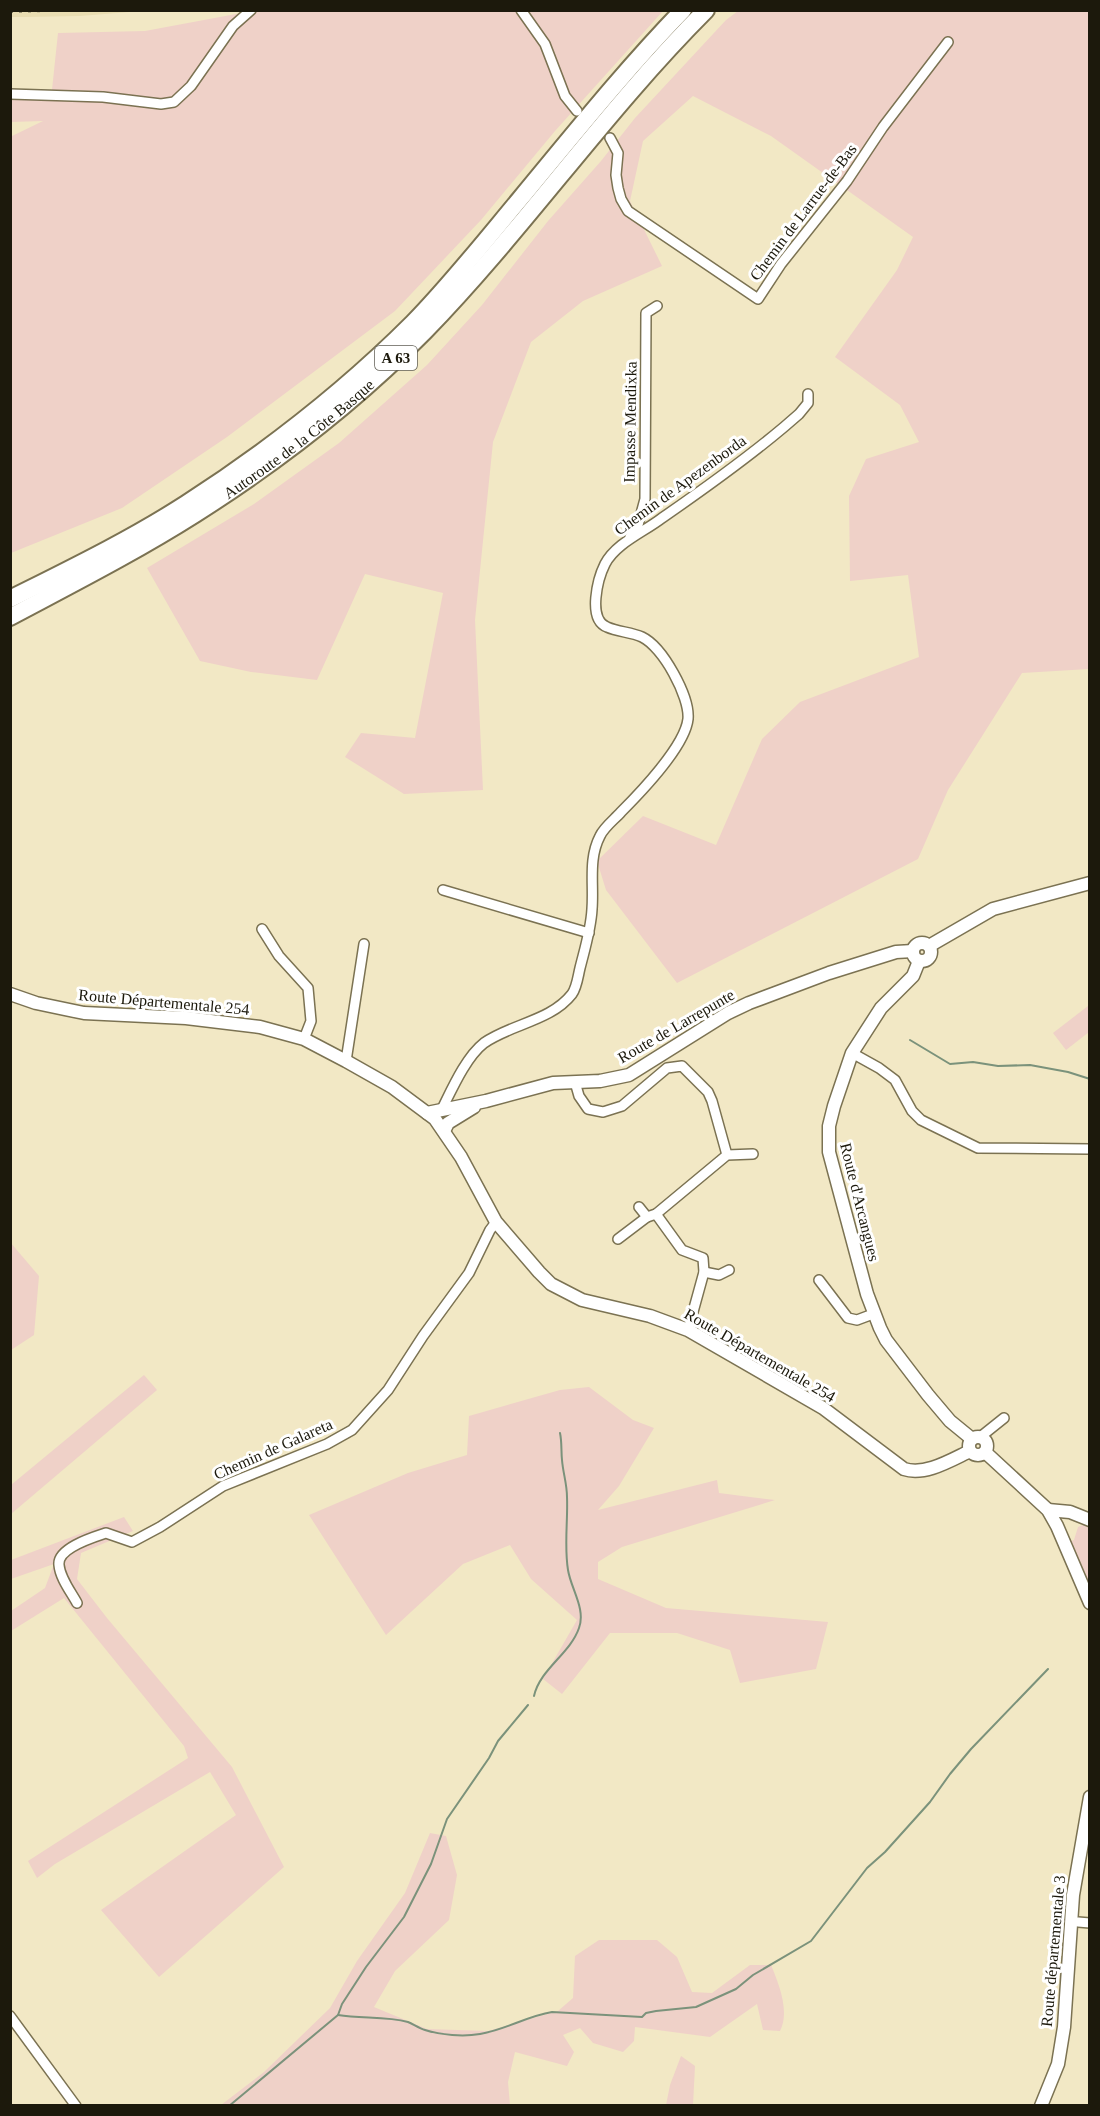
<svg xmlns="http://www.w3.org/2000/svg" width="1100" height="2116" font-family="Georgia,serif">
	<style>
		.built { fill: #e9ddb2 }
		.green { fill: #efd1c8 }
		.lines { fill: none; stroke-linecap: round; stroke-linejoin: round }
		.stream { stroke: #7b927b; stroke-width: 2 }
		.street-casing { stroke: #7b7252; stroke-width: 12 }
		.secondary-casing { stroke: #7b7252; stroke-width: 15 }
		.highway-casing { stroke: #7b7252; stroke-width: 20 }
		.street { stroke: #fff; stroke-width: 9 }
		.secondary { stroke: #fff; stroke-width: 12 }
		.highway { stroke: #fff; stroke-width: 16 }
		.rail { stroke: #7f7861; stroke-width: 2; stroke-dasharray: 3 6; stroke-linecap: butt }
		.labels { text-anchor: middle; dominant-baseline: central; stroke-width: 6; stroke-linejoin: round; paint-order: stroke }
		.shield { fill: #fff; stroke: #605e55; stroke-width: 1.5 }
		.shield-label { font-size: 15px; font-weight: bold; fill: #1c190c }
		.street-label { font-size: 16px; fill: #1c190c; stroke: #fff }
	</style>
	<rect width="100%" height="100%" fill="#f2e8c5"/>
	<polygon class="built" points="11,10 142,10 142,11 80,16 26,17 11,17"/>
	<g class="green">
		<polygon points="258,10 663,11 555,131 481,220 395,311 227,437 122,508 11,553 10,137 43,121 11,122 11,100 51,99 58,33 145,31"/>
		<polygon points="738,11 1089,11 1089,669 1022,673 948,790 918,859 677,983 606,890 597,861 643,816 716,845 762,739 800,702 919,657 908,575 850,581 849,496 866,459 919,442 900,405 835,357 897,270 913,237 771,136 693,96 643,141 630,201 662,266 583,301 531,342 493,442 475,620 483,790 404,794 345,757 361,733 415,738 443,593 365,574 317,680 251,672 200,661 147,568 254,504 339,443 427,365 482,305 548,221 601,161 635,118 726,20"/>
		<polygon points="1088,1006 1089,1032 1066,1050 1053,1033"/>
		<polygon points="10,1242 39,1276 34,1335 11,1350"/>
		<polygon points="144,1375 157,1390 11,1514 11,1485"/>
		<polygon points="589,1387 633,1420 654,1428 619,1486 598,1510 717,1480 719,1493 775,1500 622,1547 598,1562 598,1579 666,1608 828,1622 816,1669 740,1683 730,1650 677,1633 610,1633 562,1694 543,1679 577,1620 531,1579 510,1545 463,1564 386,1635 309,1515 408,1473 467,1455 469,1416 560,1390"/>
		<polygon points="124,1517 133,1531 81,1553 77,1579 107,1618 232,1767 284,1867 159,1977 101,1910 236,1815 210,1772 55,1864 37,1878 28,1861 188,1758 184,1746 64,1598 11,1631 11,1611 45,1588 54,1564 11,1579 11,1560"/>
		<polygon points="1083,1525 1089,1525 1089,1586 1071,1541 1074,1540 1078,1527"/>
		<path d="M 430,1833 L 446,1836 L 457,1875 L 449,1920 L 395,1971 L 374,2007 L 427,2029 L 488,2031 L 558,2011 L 573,1998 L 575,1956 L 599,1940 L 657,1940 L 677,1957 L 692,1992 L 712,1993 L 750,1965 L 771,1965 C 779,1984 790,2012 780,2031 L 763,2030 L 757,2004 L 710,2037 L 635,2027 L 634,2041 L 623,2052 L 593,2043 L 580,2028 L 563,2035 L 574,2052 L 567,2066 L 515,2052 L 508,2082 L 510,2105 L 221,2105 L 264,2072 L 330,2008 L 357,1961 L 405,1893 Z"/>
		<polygon points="681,2056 695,2066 693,2105 666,2105 670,2085"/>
	</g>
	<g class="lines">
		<g class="stream">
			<polyline points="910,1040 950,1064 973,1062 998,1066 1030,1065 1068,1072 1090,1079"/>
			<path d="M 534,1696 C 540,1669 570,1654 579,1628 C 586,1609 571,1589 568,1570 C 564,1546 568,1521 567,1497 C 567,1484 563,1473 562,1460 C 561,1451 562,1442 560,1433"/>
			<path d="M 338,2015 C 361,2019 385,2016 408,2022 C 413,2024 419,2028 425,2030 C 441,2035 463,2037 480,2034 C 505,2030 527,2016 552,2012 L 642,2017 L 646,2013 L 656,2011 L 696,2007 L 736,1989 L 753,1975 L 811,1941 L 867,1868 L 885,1852 L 930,1802 L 950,1774 L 971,1749 L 1048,1669"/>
			<polyline points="229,2106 338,2015 342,2004 366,1967 404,1917 431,1864 447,1819 489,1758 498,1741 528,1705"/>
		</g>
		<defs>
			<g id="street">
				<polyline points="521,10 545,44 565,96 577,111"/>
				<polyline points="10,94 103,97 161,104 174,102 191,86 233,26 251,10"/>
				<polyline points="610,138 618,153 616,175 618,188 621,199 628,211 758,299 781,264 847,181 883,127 948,42"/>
				<polyline points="630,537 638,525 645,499 646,313 657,306"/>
				<polyline points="443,890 589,933"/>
				<polyline points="262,929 279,956 308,988 311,1021 304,1039"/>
				<polyline points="852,1053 879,1068 895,1080 912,1111 921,1120 978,1148 1090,1149"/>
				<polyline points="346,1061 364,944"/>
				<polyline points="575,1082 579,1096 588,1109 603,1112 622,1106 667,1068 682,1066 708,1092 712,1101 727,1155"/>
				<path d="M 442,1109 C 452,1089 466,1057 484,1043 C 511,1024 551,1021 572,994 C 577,987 578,976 580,968 C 585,948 591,929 592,909 C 594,884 588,859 600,836 C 604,827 615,819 621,812 C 640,793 685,746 688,719 C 690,697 663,647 642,637 C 631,632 618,632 607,627 C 587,619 598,578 605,564 C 616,543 644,532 662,518 C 704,489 746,459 784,427 L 799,414 L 808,403 L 808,394"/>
				<polyline points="639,1207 647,1217"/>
				<polyline points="656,1214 682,1250 703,1258 704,1272 688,1330"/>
				<polyline points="618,1239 647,1217 656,1214 727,1155 753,1154"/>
				<polyline points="704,1272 719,1275 729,1270"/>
				<polyline points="819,1280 848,1318 857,1320 873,1314"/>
				<polyline points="979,1438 1004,1418"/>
				<path d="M 77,1603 C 71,1592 60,1578 59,1565 C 57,1548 94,1537 106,1533 L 132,1542 L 160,1527 L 223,1486 L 327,1444 L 352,1430 L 388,1390 L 423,1336 L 469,1273 L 490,1230 L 496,1222"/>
				<polyline points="1078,1922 1090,1923"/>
				<polyline points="10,2016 76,2106"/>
			</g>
			<g id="secondary">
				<circle cx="922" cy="952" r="9"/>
				<polyline points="929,946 993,909 1090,883"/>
				<polyline points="919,961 913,976 881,1008 852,1053 834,1106 829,1126 829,1152 867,1294 880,1328 886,1340 928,1395 950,1421 972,1439"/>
				<path d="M 10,994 L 36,1003 L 84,1013 L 186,1018 L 260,1027 L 304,1039 L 346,1061 L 392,1087 L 435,1119 L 461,1157 L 496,1222 L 539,1272 L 551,1284 L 582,1300 L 650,1316 L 688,1330 L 823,1408 L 904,1469 C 925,1476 951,1460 970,1451"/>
				<polyline points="427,1113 486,1101 553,1083 600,1081 629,1075 728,1013 749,1003 829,973 896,952 913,951"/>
				<polyline points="444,1131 448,1123 474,1107"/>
				<circle cx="978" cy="1446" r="9"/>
				<polyline points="985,1452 1048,1510 1057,1526 1090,1603"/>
				<polyline points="1048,1510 1070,1512 1090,1520"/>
				<polyline points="1041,2106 1058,2064 1064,2027 1073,1895 1090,1797"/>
			</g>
			<g id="highway">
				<path d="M 10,599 C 70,569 130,540 186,504 C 268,451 344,392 413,323 C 451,284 485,241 520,199 C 573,135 625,70 683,10"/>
				<path id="s1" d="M 10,617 C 72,584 135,552 195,514 C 277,462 356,401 425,331 C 524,229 605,111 706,10"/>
			</g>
		</defs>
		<use href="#street" class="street-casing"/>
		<use href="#secondary" class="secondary-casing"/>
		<use href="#highway" class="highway-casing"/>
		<use href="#street" class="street"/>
		<use href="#secondary" class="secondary"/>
		<use href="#highway" class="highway"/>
		<polyline class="rail" points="10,12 84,10"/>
	</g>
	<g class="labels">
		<rect class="shield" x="375" y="346" width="42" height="24" rx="4.5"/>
		<g class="shield-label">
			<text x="396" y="358">A 63</text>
		</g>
		<g class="street-label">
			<text transform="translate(803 212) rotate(-53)">Chemin de Larrue-de-Bas</text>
			<text transform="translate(630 422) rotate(-89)">Impasse Mendixka</text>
			<text stroke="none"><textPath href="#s1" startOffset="340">Autoroute de la Côte Basque</textPath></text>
			<text transform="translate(680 485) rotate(-36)">Chemin de Apezenborda</text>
			<text transform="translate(164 1002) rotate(5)">Route Départementale 254</text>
			<text transform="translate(676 1026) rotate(-30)">Route de Larrepunte</text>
			<text transform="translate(860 1202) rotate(76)">Route d'Arcangues</text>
			<text transform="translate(760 1355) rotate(30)">Route Départementale 254</text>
			<text transform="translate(273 1449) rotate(-24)">Chemin de Galareta</text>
			<text transform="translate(1053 1951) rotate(-85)">Route départementale 3</text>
		</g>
	</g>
	<rect width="1100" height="2116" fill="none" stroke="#1c190c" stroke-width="24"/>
</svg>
